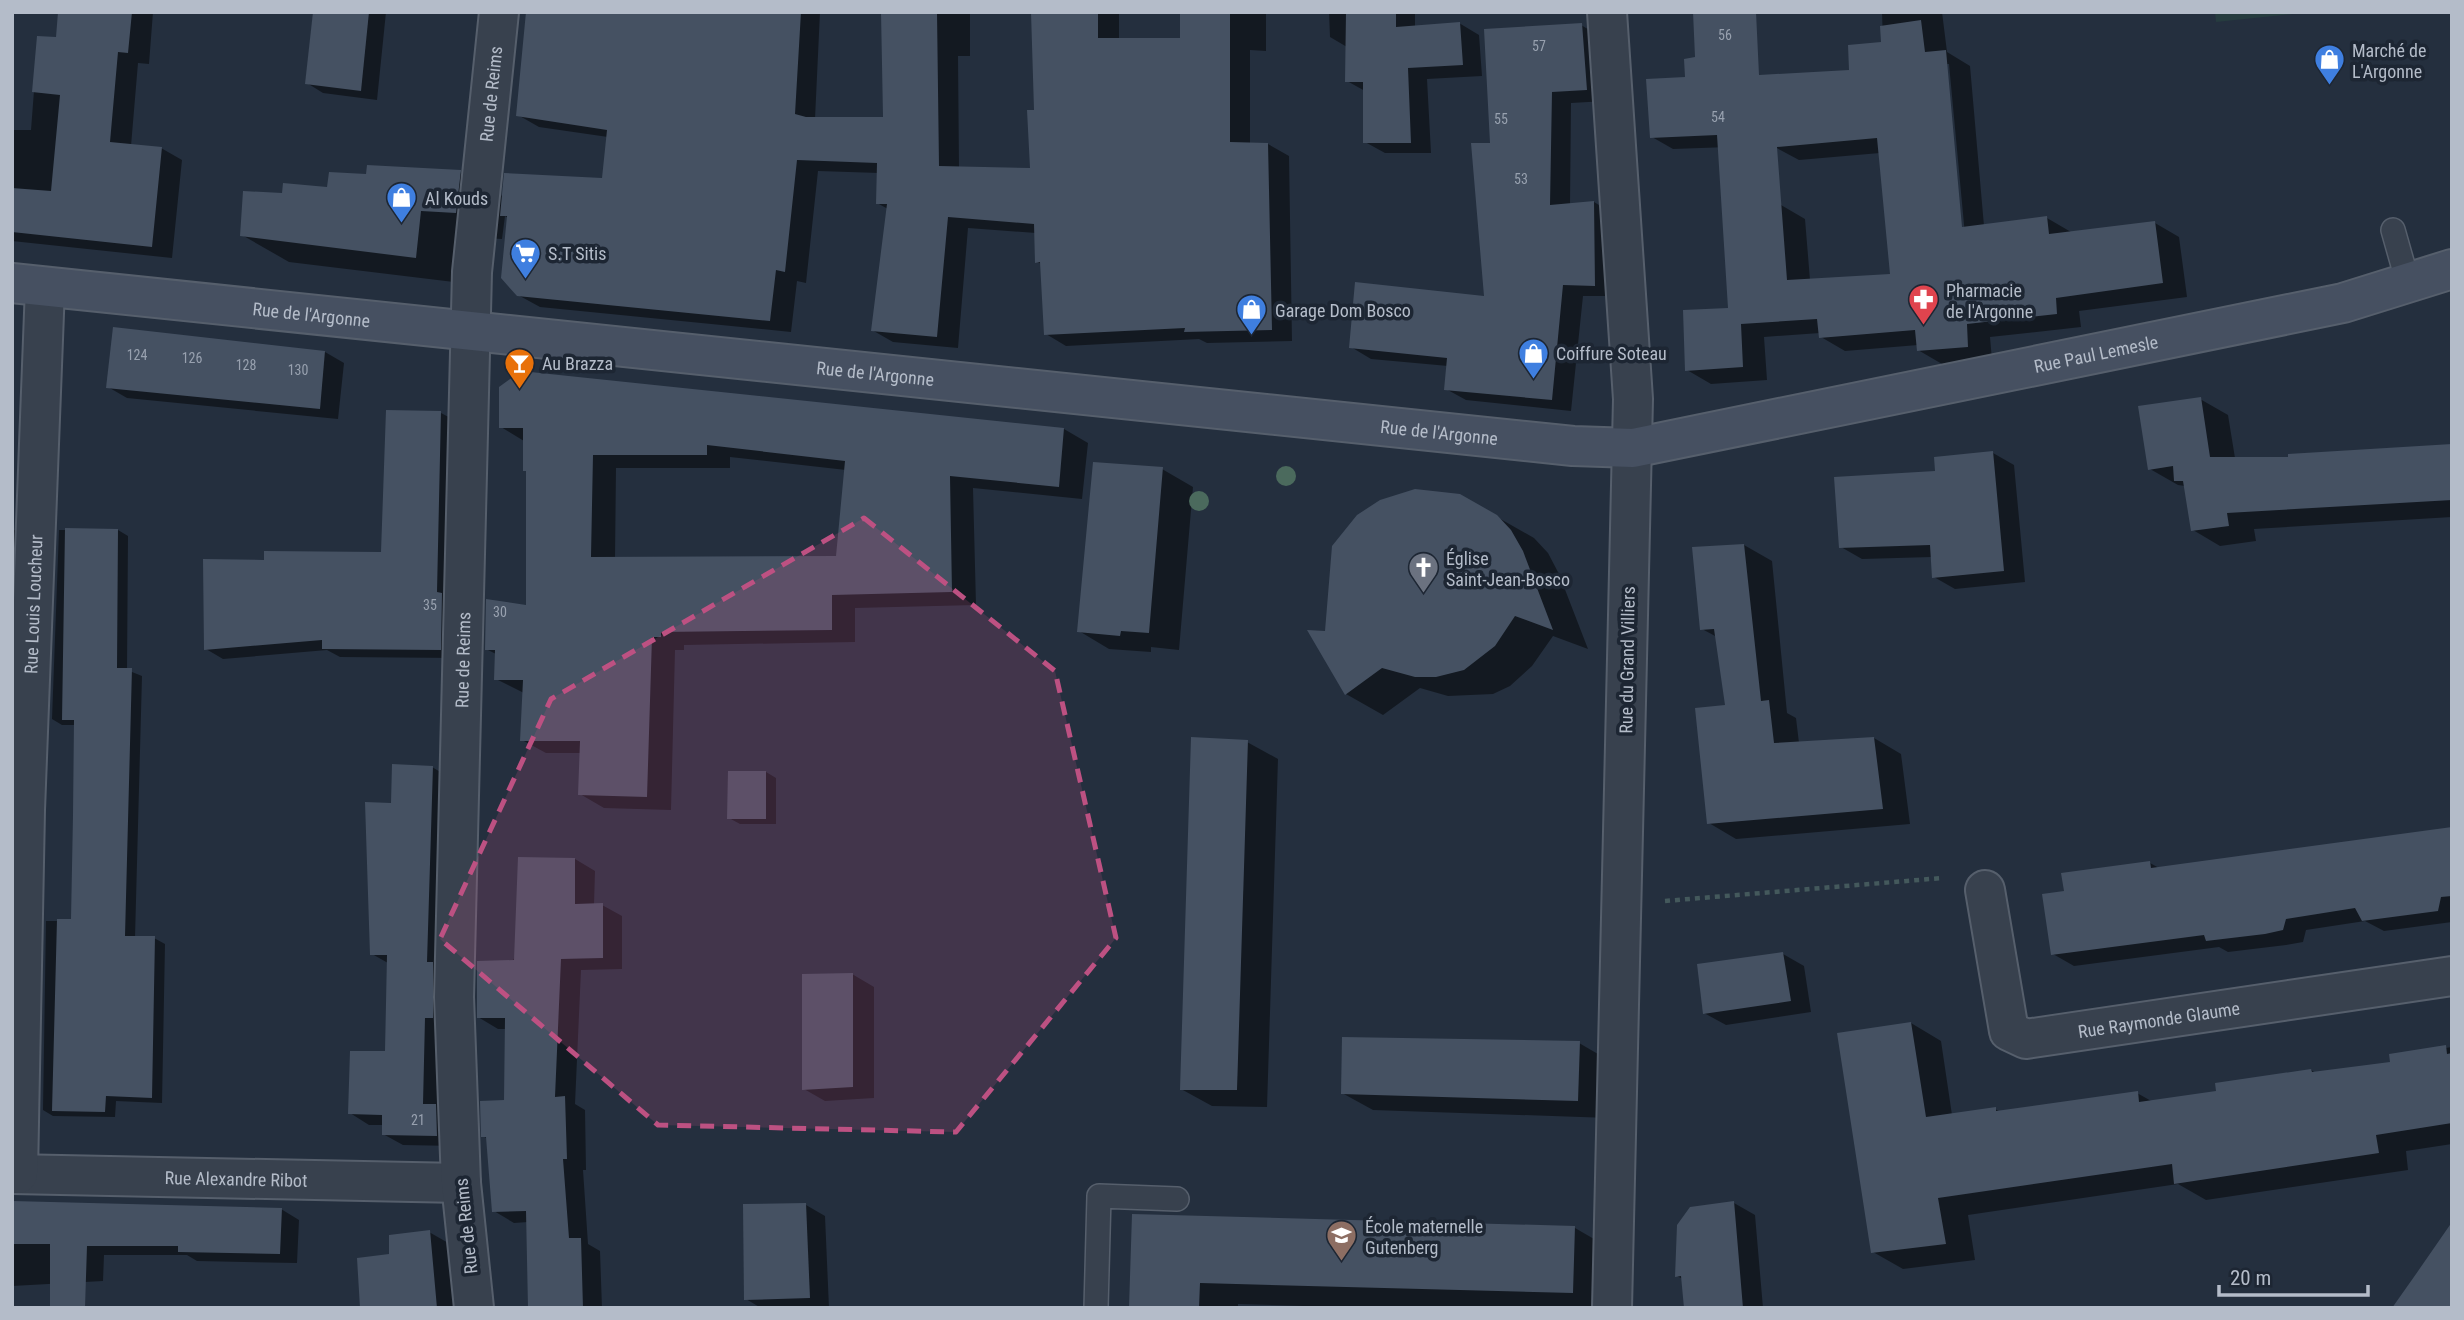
<svg xmlns="http://www.w3.org/2000/svg" width="2464" height="1320" font-family="'Roboto Condensed',sans-serif">
	<style>
		.green { fill: #263c3f }
		.shadow { fill: #0007; fill-rule: evenodd }
		.building { fill: #455162; fill-rule: evenodd }
		.lines { fill: none; stroke-linecap: round; stroke-linejoin: round }
		.lane-casing { stroke: #565f6c; stroke-width: 26 }
		.street-casing { stroke: #565f6c; stroke-width: 42 }
		.secondary-casing { stroke: #565f6c; stroke-width: 42 }
		.path { stroke: #44595c; stroke-width: 4.5; stroke-dasharray: 5 5; stroke-linecap: butt }
		.lane { stroke: #38414e; stroke-width: 23 }
		.street { stroke: #38414e; stroke-width: 38 }
		.secondary { stroke: #465061; stroke-width: 38 }
		.tree { fill: #4b6a5d }
		.marked { fill: #bd5182; fill-opacity: 0.2; stroke: #bd5182; stroke-width: 5; stroke-dasharray: 14 9; stroke-linejoin: round }
		.labels { text-anchor: middle; dominant-baseline: central; stroke-width: 7; stroke-linejoin: round; paint-order: stroke }
		.number-label { font-size: 14px; fill: #98a1af }
		.poi-label { font-size: 18px; fill: #b4bcc9; stroke: #1d2633; text-anchor: start }
		.street-label { font-size: 18px; fill: #b4bcc9; stroke: #1d2633 }
	</style>
	<rect width="100%" height="100%" fill="#242f3e"/>
	<polygon class="green" points="2215,12 2312,12 2216,22"/>
	<g class="shadow">
		<polygon points="59,12 153,12 149,64 138,63 131,146 161,148 182,160 172,258 12,241 12,130 31,130 38,38 57,39"/>
		<polygon points="315,12 386,12 377,100 323,93 307,83"/>
		<polygon points="530,12 820,12 815,119 885,119 883,12 970,12 970,56 958,56 959,168 1032,170 1035,112 1034,12 1119,12 1119,40 1182,40 1181,12 1266,12 1266,51 1250,50 1250,144 1268,144 1289,156 1292,341 1207,343 1199,339 1066,346 1046,334 1042,264 1037,262 1036,233 968,228 958,348 893,342 872,330 888,209 877,203 879,173 818,171 806,283 797,281 791,332 540,307 518,295 508,218 505,216 502,239 467,237 462,283 289,262 242,235 284,195 329,188 368,176 460,172 504,197 603,180 608,137 539,127 518,115"/>
		<polygon points="1329,12 1415,12 1415,27 1459,23 1479,35 1482,76 1427,79 1431,153 1385,153 1365,142 1365,91 1347,81 1347,47 1330,37"/>
		<path d="M 1882,12 L 1942,12 L 1947,52 L 1970,66 L 1984,226 L 2047,218 L 2071,232 L 2155,223 L 2179,237 L 2187,297 L 2079,311 L 2081,327 L 1990,337 L 1992,360 L 1942,364 L 1918,350 L 1918,345 L 1845,351 L 1821,337 L 1820,333 L 1764,337 L 1767,380 L 1711,384 L 1687,370 L 1730,310 L 1781,205 L 1805,219 L 1810,280 L 1892,275 L 1880,153 L 1799,160 L 1775,147 L 1883,44 ZM 1946,64 L 1949,64 L 1965,235 L 1961,235 Z"/>
		<polygon points="1581,25 1601,37 1606,101 1571,103 1570,205 1594,202 1614,214 1615,296 1583,296 1571,411 1466,400 1446,389 1448,366 1371,359 1351,347 1486,298 1492,145"/>
		<polygon points="1704,78 1729,147 1673,149 1652,137"/>
		<polygon points="325,352 344,363 338,419 127,398 108,387"/>
		<polygon points="2200,399 2228,415 2235,458 2290,458 2452,446 2452,517 2254,529 2256,541 2220,546 2193,530 2185,486 2178,485 2150,469"/>
		<polygon points="441,413 458,422 457,658 340,657 327,650 223,659 206,649 266,562 382,553"/>
		<path d="M 501,427 L 1064,429 L 1088,443 L 1082,499 L 973,488 L 976,605 L 855,608 L 855,642 L 684,645 L 684,650 L 675,650 L 671,810 L 604,808 L 580,794 L 581,753 L 546,753 L 522,740 L 524,693 L 496,679 L 496,654 L 486,649 L 528,607 L 528,472 L 524,441 ZM 730,457 L 846,470 L 838,558 L 615,559 L 616,468 L 730,468 Z"/>
		<polygon points="1993,453 2014,465 2025,582 1955,589 1934,577 1932,557 1862,559 1841,547 1937,473"/>
		<polygon points="1162,469 1193,487 1179,650 1151,647 1151,652 1109,649 1079,631"/>
		<polygon points="1460,496 1534,538 1548,553 1559,574 1588,649 1553,636 1532,666 1510,686 1493,694 1448,696 1420,688 1383,715 1346,694 1327,632"/>
		<polygon points="12,529 24,535 12,722"/>
		<polygon points="59,530 118,530 128,536 127,670 142,676 135,938 154,938 165,944 162,1103 116,1101 115,1117 53,1116 43,1110 46,921 72,921 76,725 62,725 52,719"/>
		<polygon points="1744,545 1772,561 1787,713 1796,718 1799,743 1874,738 1901,754 1910,824 1736,839 1709,823 1727,707 1717,637 1702,629"/>
		<polygon points="1247,742 1278,759 1267,1107 1212,1106 1181,1089"/>
		<polygon points="432,767 452,779 456,1146 403,1145 383,1134 384,1125 369,1125 350,1113 387,1053 388,963 372,954 393,805"/>
		<polygon points="766,772 776,778 776,824 740,824 729,818 730,773"/>
		<polygon points="2452,829 2452,922 2384,931 2365,921 2306,930 2303,942 2286,945 2228,952 2219,947 2074,966 2053,954 2066,892 2150,863 2159,868"/>
		<polygon points="575,859 595,871 594,905 602,905 622,916 622,969 581,970 575,1104 585,1110 586,1170 583,1170 588,1244 600,1251 602,1308 530,1308 528,1222 514,1223 494,1211 488,1139 483,1136 506,1102 507,1029 498,1029 478,1017"/>
		<polygon points="1783,954 1804,966 1811,1012 1726,1025 1704,1013"/>
		<polygon points="852,974 874,987 874,1098 825,1101 804,1089"/>
		<polygon points="1911,1023 1941,1041 1952,1115 1995,1109 2001,1112 2137,1093 2153,1102 2218,1093 2311,1070 2316,1073 2392,1063 2391,1056 2452,1047 2452,1144 2406,1151 2408,1170 2206,1200 2178,1184 1968,1215 1975,1260 1903,1269 1873,1252"/>
		<polygon points="1579,1043 1610,1061 1609,1118 1373,1110 1342,1093"/>
		<polygon points="12,1203 281,1209 299,1220 297,1263 197,1261 187,1255 104,1255 103,1281 12,1286"/>
		<polygon points="1734,1203 1755,1215 1763,1308 1686,1308 1683,1279 1677,1276"/>
		<polygon points="806,1205 825,1216 829,1308 761,1308 746,1299"/>
		<polygon points="1134,1216 1575,1228 1613,1250 1612,1308 1371,1308 1238,1304 1238,1308 1130,1308"/>
		<polygon points="429,1232 450,1244 456,1308 362,1308 391,1255"/>
	</g>
	<g class="building">
		<polygon points="58,12 132,12 128,53 118,52 110,142 162,147 152,247 12,232 12,188 51,191 60,95 32,92 37,36 56,37"/>
		<polygon points="313,12 369,12 361,91 305,84"/>
		<polygon points="526,12 801,12 795,114 806,117 883,117 881,12 937,12 939,166 1030,168 1027,110 1034,110 1031,12 1098,12 1098,38 1180,38 1180,12 1230,12 1230,142 1268,143 1272,330 1184,332 1185,328 1044,335 1040,262 1035,263 1034,224 948,217 937,337 871,331 887,204 876,204 877,163 797,160 785,272 776,270 770,321 517,296 501,278 507,216 500,216 504,173 602,178 607,130 516,116"/>
		<polygon points="1346,12 1396,12 1396,27 1460,22 1463,65 1408,68 1411,143 1363,143 1363,82 1345,82"/>
		<path d="M 1693,12 L 1756,12 L 1759,75 L 1849,70 L 1848,45 L 1881,42 L 1880,26 L 1921,20 L 1925,52 L 1946,50 L 1962,227 L 2047,216 L 2049,234 L 2155,221 L 2163,283 L 2056,298 L 2057,314 L 1967,324 L 1968,347 L 1917,351 L 1915,330 L 1819,338 L 1817,319 L 1741,324 L 1743,367 L 1685,371 L 1683,310 L 1728,308 L 1717,135 L 1650,138 L 1646,79 L 1685,77 L 1684,59 L 1695,57 ZM 1877,138 L 1890,274 L 1787,280 L 1777,147 Z"/>
		<polygon points="1582,23 1587,90 1552,92 1550,205 1594,201 1595,286 1563,285 1552,400 1444,390 1447,358 1349,348 1355,282 1484,296 1471,143 1490,143 1484,29"/>
		<polygon points="367,165 461,170 456,213 421,211 416,258 240,236 243,191 282,193 283,183 327,187 329,172 366,174"/>
		<polygon points="113,327 325,351 320,409 106,388"/>
		<path d="M 521,371 L 1064,428 L 1059,487 L 950,476 L 952,592 L 832,595 L 832,630 L 661,632 L 661,637 L 652,637 L 647,797 L 578,795 L 580,741 L 520,741 L 523,680 L 494,680 L 495,650 L 485,650 L 486,599 L 526,605 L 526,471 L 523,471 L 523,428 L 499,428 L 499,387 ZM 707,445 L 845,461 L 836,556 L 591,557 L 593,455 L 707,455 Z"/>
		<polygon points="2201,397 2210,457 2288,457 2288,454 2452,444 2452,500 2227,513 2229,526 2191,531 2183,481 2174,481 2173,466 2148,470 2138,406"/>
		<polygon points="386,410 441,411 437,592 442,593 441,650 322,649 322,640 204,650 203,559 264,560 264,551 381,552"/>
		<polygon points="1993,451 2004,571 1932,578 1930,545 1839,548 1834,477 1935,471 1934,457"/>
		<polygon points="1093,462 1163,467 1149,633 1121,631 1120,636 1077,632"/>
		<polygon points="1415,489 1460,494 1497,515 1511,530 1523,551 1553,630 1515,616 1495,646 1464,670 1436,677 1415,677 1382,668 1345,695 1307,630 1325,631 1332,546 1357,515 1380,500"/>
		<polygon points="65,528 118,529 117,668 132,668 125,936 155,936 152,1098 106,1096 105,1112 52,1111 57,919 71,919 73,815 74,720 62,720"/>
		<polygon points="1744,544 1761,701 1769,700 1774,743 1874,737 1883,809 1707,824 1695,708 1725,705 1714,629 1700,630 1692,547"/>
		<polygon points="1191,737 1248,740 1237,1090 1180,1090"/>
		<polygon points="392,764 433,766 427,962 433,962 433,1018 425,1018 423,1104 436,1104 437,1136 382,1135 382,1115 348,1114 350,1051 385,1051 387,955 370,955 365,802 391,803"/>
		<polygon points="728,771 766,771 766,819 727,819"/>
		<polygon points="2452,827 2452,896 2441,897 2438,911 2362,921 2355,908 2286,919 2283,930 2265,934 2206,941 2204,935 2051,955 2042,894 2064,891 2061,873 2150,861 2151,868"/>
		<polygon points="518,857 575,858 575,904 603,903 603,958 561,959 555,1097 565,1096 567,1159 563,1159 569,1238 581,1238 583,1308 528,1308 526,1211 492,1212 486,1137 481,1137 480,1101 504,1100 505,1018 477,1018 477,961 514,960"/>
		<polygon points="1783,952 1791,1001 1703,1014 1697,964"/>
		<polygon points="853,973 853,1087 802,1090 802,974"/>
		<polygon points="1911,1022 1926,1117 1996,1107 1996,1111 2138,1091 2139,1102 2216,1091 2215,1083 2311,1069 2312,1072 2390,1062 2389,1054 2446,1045 2447,1054 2452,1053 2452,1123 2376,1135 2379,1153 2174,1184 2172,1164 1938,1198 1946,1244 1871,1253 1837,1033"/>
		<polygon points="1342,1037 1580,1041 1578,1101 1341,1094"/>
		<polygon points="12,1201 282,1208 280,1254 178,1252 178,1246 87,1246 85,1308 50,1308 50,1244 12,1244"/>
		<polygon points="1734,1201 1743,1308 1684,1308 1681,1276 1675,1277 1677,1225 1690,1207"/>
		<polygon points="806,1203 810,1298 744,1300 743,1204"/>
		<polygon points="1132,1214 1575,1226 1573,1293 1200,1283 1199,1308 1129,1308"/>
		<polygon points="2452,1222 2452,1308 2392,1308 2416,1274"/>
		<polygon points="430,1230 437,1308 360,1308 357,1258 389,1254 389,1235"/>
	</g>
	<g class="lines">
		<defs>
			<g id="lane">
				<polyline points="2393,230 2408,283"/>
				<polyline points="1096,1308 1099,1196 1177,1199"/>
			</g>
			<g id="street">
				<polyline points="1607,12 1633,399 1612,1308"/>
				<path id="s1" d="M 1985,890 L 2009,1031 L 2026,1039 L 2452,976"/>
				<path id="s2" d="M 12,1174 L 461,1183"/>
				<path id="s3" d="M 18,1174 L 25,810 L 45,287"/>
				<path id="s4" d="M 474,1308 L 461,1183 L 454,997 L 472,272 L 499,12"/>
			</g>
			<g id="secondary">
				<path id="s5" d="M 12,283 L 1573,446 L 1633,448 L 2343,303 L 2452,269"/>
			</g>
		</defs>
		<use href="#lane" class="lane-casing"/>
		<use href="#street" class="street-casing"/>
		<use href="#secondary" class="secondary-casing"/>
		<polyline class="path" points="1665,901 1942,878"/>
		<use href="#lane" class="lane"/>
		<use href="#street" class="street"/>
		<use href="#secondary" class="secondary"/>
	</g>
	<g class="tree">
		<circle cx="1286" cy="476" r="10"/>
		<circle cx="1199" cy="501" r="10"/>
	</g>
	<path class="marked" d="M 864,518 L 1055,671 L 1116,938 L 956,1132 L 658,1125 L 440,939 L 551,699 Z"/>
	<defs>
		<symbol id="shop-pin" viewBox="-11 -11 22 30"><path d="M0 17L-7.5 6A9.5 9.5 0 1 1 7.5 6Z" fill="#3f7fe0" stroke="#1d2633"/><path d="M-5-2.5h2.3a2.7 3.5 0 0 1 5.4 0H5L5.5 6h-11ZM-1.5-2.5h3a1.5 2.3 0 0 0-3 0Z" fill="#fff"/></symbol>
		<symbol id="supermarket-pin" viewBox="-11 -11 22 30"><path d="M0 17L-7.5 6A9.5 9.5 0 1 1 7.5 6Z" fill="#3f7fe0" stroke="#1d2633"/><path d="M-6-5.5h2.5l.6 2H6L4.5 2H-2.5L-4.4-4H-6ZM-1.5 3.2a1.3 1.3 0 1 0 .1 0ZM3 3.2a1.3 1.3 0 1 0 .1 0Z" fill="#fff"/></symbol>
		<symbol id="pharmacy-pin" viewBox="-11 -11 22 30"><path d="M0 17L-7.5 6A9.5 9.5 0 1 1 7.5 6Z" fill="#e0444e" stroke="#1d2633"/><path d="M-2-6h4v4h4v4h-4v4h-4v-4h-4v-4h4Z" fill="#fff"/></symbol>
		<symbol id="bar-pin" viewBox="-11 -11 22 30"><path d="M0 17L-7.5 6A9.5 9.5 0 1 1 7.5 6Z" fill="#e8710a" stroke="#1d2633"/><path d="M-6-5H6L.8 .8V4.5H3.5V6h-7V4.5H-.8V.8Z" fill="#fff"/></symbol>
		<symbol id="church-pin" viewBox="-11 -11 22 30"><path d="M0 17L-7.5 6A9.5 9.5 0 1 1 7.5 6Z" fill="#6b7280" stroke="#1d2633"/><path d="M-1.2-6h2.4v3.5h3.3v2.4h-3.3V6h-2.4V-.1h-3.3v-2.4h3.3Z" fill="#fff"/></symbol>
		<symbol id="school-pin" viewBox="-11 -11 22 30"><path d="M0 17L-7.5 6A9.5 9.5 0 1 1 7.5 6Z" fill="#8d6e63" stroke="#1d2633"/><path d="M0-5L7-2L0 1L-7-2ZM-4 1L0 2.5L4 1V4Q0 6-4 4Z" fill="#fff"/></symbol>
	</defs>
	<g fill-rule="evenodd">
		<use href="#shop-pin" x="2312" y="42" width="35" height="47"/>
		<use href="#shop-pin" x="384" y="180" width="35" height="47"/>
		<use href="#supermarket-pin" x="508" y="236" width="35" height="47"/>
		<use href="#pharmacy-pin" x="1906" y="282" width="35" height="47"/>
		<use href="#shop-pin" x="1234" y="292" width="35" height="47"/>
		<use href="#shop-pin" x="1516" y="336" width="35" height="47"/>
		<use href="#bar-pin" x="502" y="346" width="35" height="47"/>
		<use href="#church-pin" x="1406" y="550" width="35" height="47"/>
		<use href="#school-pin" x="1324" y="1218" width="35" height="47"/>
	</g>
	<g class="labels">
		<g class="number-label">
			<text x="1725" y="35">56</text>
			<text x="1539" y="46">57</text>
			<text x="1718" y="117">54</text>
			<text x="1501" y="119">55</text>
			<text x="1521" y="179">53</text>
			<text x="137" y="355">124</text>
			<text x="192" y="358">126</text>
			<text x="246" y="365">128</text>
			<text x="298" y="370">130</text>
			<text x="430" y="605">35</text>
			<text x="500" y="612">30</text>
			<text x="418" y="1120">21</text>
		</g>
		<g class="poi-label">
			<text x="2352" y="50">Marché de<tspan x="2352" dy="21">L'Argonne</tspan></text>
			<text x="425" y="198">Al Kouds</text>
			<text x="548" y="253">S.T Sitis</text>
			<text x="1946" y="290">Pharmacie<tspan x="1946" dy="21">de l'Argonne</tspan></text>
			<text x="1275" y="310">Garage Dom Bosco</text>
			<text x="1556" y="353">Coiffure Soteau</text>
			<text x="542" y="363">Au Brazza</text>
			<text x="1446" y="558">Église<tspan x="1446" dy="21">Saint-Jean-Bosco</tspan></text>
			<text x="1365" y="1226">École maternelle<tspan x="1365" dy="21">Gutenberg</tspan></text>
		</g>
		<g class="street-label">
			<text stroke="none"><textPath href="#s4" startOffset="1216">Rue de Reims</textPath></text>
			<text stroke="none"><textPath href="#s5" startOffset="301">Rue de l'Argonne</textPath></text>
			<text stroke="none"><textPath href="#s5" startOffset="2102">Rue Paul Lemesle</textPath></text>
			<text stroke="none"><textPath href="#s5" startOffset="868">Rue de l'Argonne</textPath></text>
			<text stroke="none"><textPath href="#s5" startOffset="1435">Rue de l'Argonne</textPath></text>
			<text stroke="none"><textPath href="#s3" startOffset="570">Rue Louis Loucheur</textPath></text>
			<text stroke="none"><textPath href="#s4" startOffset="649">Rue de Reims</textPath></text>
			<text transform="translate(1627 660) rotate(-89)">Rue du Grand Villiers</text>
			<text stroke="none"><textPath href="#s1" startOffset="296">Rue Raymonde Glaume</textPath></text>
			<text stroke="none"><textPath href="#s2" startOffset="224">Rue Alexandre Ribot</textPath></text>
			<text transform="translate(466 1226) rotate(-96)">Rue de Reims</text>
		</g>
	</g>
	<rect width="2464" height="1320" fill="none" stroke="#b4bcc9" stroke-width="28"/>
	<path d="M2219 1285v10h149v-10" fill="none" stroke="#b4bcc9" stroke-width="3.5"/>
	<text x="2230" y="1285" font-size="21" fill="#b4bcc9" stroke="#1d2633" stroke-width="5" paint-order="stroke">20 m</text>
</svg>
